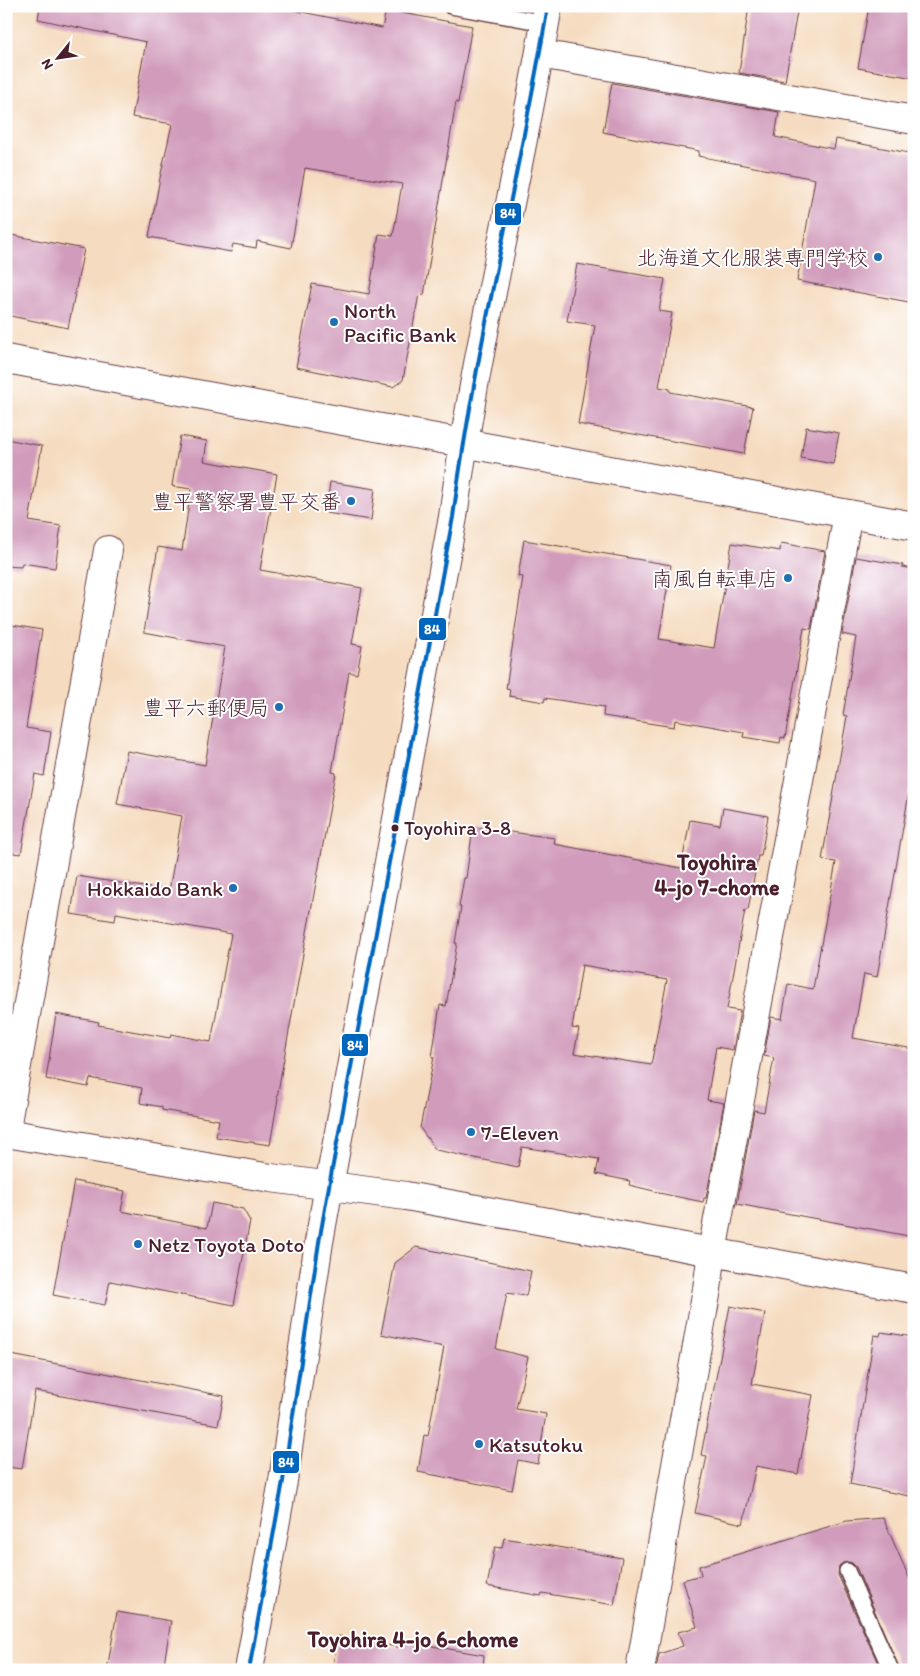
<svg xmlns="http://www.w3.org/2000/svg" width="920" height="1676" font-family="Itim,'Klee One',sans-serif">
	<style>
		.building { fill: #d19cbc; fill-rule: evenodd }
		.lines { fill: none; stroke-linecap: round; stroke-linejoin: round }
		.service-casing { stroke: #643b41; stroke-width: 18 }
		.minor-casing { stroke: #643b41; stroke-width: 30 }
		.trunk-casing { stroke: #643b41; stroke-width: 30 }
		.service { stroke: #fff; stroke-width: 15 }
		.minor { stroke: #fff; stroke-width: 28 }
		.trunk { stroke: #fff; stroke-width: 28 }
		.bus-1-casing { stroke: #fff; stroke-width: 8 }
		.bus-1 { stroke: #0065bd; stroke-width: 4 }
		.poi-dot { fill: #1f6fb2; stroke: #fff; stroke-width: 2 }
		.bus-dot { fill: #4a1f2b; stroke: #fff; stroke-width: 2 }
		.labels { text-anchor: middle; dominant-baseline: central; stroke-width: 4; stroke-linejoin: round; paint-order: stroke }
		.bus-label { font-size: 20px; fill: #4a1f2b; stroke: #fff; text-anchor: start }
		.poi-label { font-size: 21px; fill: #4a1f2b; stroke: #fff; text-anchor: end }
		.neighbourhood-label { font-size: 22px; font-weight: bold; fill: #4a1f2b; stroke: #fff }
		.line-badge { stroke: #fff; stroke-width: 2 }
		.badge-label { font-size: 14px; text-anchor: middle; font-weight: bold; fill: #fff }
	</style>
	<rect width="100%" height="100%" fill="#fff"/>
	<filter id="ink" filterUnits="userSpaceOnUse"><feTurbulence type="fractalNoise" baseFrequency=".02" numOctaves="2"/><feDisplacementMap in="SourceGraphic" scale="10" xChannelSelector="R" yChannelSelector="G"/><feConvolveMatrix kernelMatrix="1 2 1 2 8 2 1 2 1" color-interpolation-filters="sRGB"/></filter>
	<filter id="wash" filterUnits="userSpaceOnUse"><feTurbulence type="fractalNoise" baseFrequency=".0096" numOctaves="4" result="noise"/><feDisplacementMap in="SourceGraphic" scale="20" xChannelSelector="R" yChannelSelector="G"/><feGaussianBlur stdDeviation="1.12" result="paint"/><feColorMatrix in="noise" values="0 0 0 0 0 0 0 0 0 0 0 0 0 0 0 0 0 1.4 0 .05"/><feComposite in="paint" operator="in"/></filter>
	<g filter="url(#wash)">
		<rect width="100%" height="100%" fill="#f5dbbf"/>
		<g id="blocks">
			<g class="building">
				<polygon points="40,6 293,6 292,10 382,28 386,10 472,26 458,103 456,102 424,295 419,294 403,380 393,387 296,367 312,284 369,294 379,234 393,236 402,184 305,168 291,248 257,241 256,248 233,244 231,252 149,237 160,178 172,124 132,117 146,42 38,19"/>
				<polygon points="749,6 798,6 785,81 739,73"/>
				<polygon points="869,6 914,6 914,78 858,68"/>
				<polygon points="612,83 779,112 775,137 834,149 836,139 914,154 914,303 797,281 815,179 698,156 699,151 603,132"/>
				<polygon points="6,234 84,249 68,328 6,315"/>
				<polygon points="577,264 665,279 659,311 672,313 659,387 670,389 670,392 753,407 744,454 578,424 595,325 567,321"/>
				<polygon points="806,427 839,433 833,464 801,458"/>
				<polygon points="180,436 207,441 204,461 277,474 260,570 362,588 352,644 362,646 357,674 349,672 332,772 336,773 277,1097 278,1098 270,1145 216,1137 219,1120 162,1110 162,1107 140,1103 142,1088 90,1078 88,1087 46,1079 56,1014 99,1022 98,1025 170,1038 171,1034 211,1042 231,934 116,913 115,921 71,914 77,876 169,891 182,816 117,804 127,751 205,765 225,647 144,632 158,547 182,551 191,489 172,486"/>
				<polygon points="6,439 42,446 29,521 61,526 55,568 22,563 21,567 6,566"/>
				<polygon points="330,482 375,489 371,520 326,513"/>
				<polygon points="524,540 671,565 659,639 714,648 732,543 780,551 781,543 825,551 811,629 804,628 785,738 781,737 780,743 743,737 744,732 675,720 674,727 603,716 604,707 545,698 544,702 509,696 510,689 506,688 523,577 518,576"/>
				<polygon points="856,557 903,565 902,567 914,569 914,764 877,977 864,974 853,1038 914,1049 914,1237 737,1204 754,1110 764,1112 774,1058 764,1056 771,1017 782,1019 788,984 813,989 836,862 822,860 847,716 843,715 856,637 842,634"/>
				<polygon points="6,624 42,630 26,728 51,732 44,776 35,774 21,854 6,852"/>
				<path d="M 723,808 L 768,816 L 761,856 L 758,856 L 748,910 L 745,910 L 727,1009 L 740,1011 L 733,1050 L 716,1047 L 707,1100 L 724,1103 L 706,1198 L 704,1198 L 703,1202 L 654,1192 L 654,1191 L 629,1185 L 630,1181 L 596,1174 L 599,1159 L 522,1147 L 518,1167 L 436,1150 L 420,1128 L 434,1057 L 432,1057 L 440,1005 L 446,1006 L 457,943 L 455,943 L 461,907 L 459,907 L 464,878 L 466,878 L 473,827 L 555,838 L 554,844 L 681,868 L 690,820 L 720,825 ZM 582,965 L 667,980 L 651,1065 L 574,1053 L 579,1029 L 572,1028 Z"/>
				<polygon points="74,1181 125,1191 121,1211 207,1228 212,1203 243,1209 250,1221 234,1305 110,1281 105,1305 53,1295"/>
				<polygon points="416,1247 531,1271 526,1296 507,1293 496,1349 528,1357 516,1409 546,1414 538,1464 518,1460 512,1490 418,1472 424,1435 428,1436 444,1347 381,1334 395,1263"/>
				<polygon points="730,1306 765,1313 752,1384 813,1395 798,1474 756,1466 743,1524 695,1513 707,1456 701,1455"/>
				<polygon points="881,1332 914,1337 914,1497 850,1484 874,1335 880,1336"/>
				<polygon points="6,1354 224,1396 218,1425 35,1391 22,1469 6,1467"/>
				<polygon points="883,1518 914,1589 914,1670 900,1670 856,1567 852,1563 848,1562 843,1563 839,1566 838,1575 881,1670 656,1670 659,1654 683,1646 678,1632 697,1627 683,1580 701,1575 699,1566 847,1521"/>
				<polygon points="504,1538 622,1558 614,1605 542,1593 541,1596 487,1586 495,1547 502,1548"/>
				<polygon points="117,1612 171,1621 163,1670 107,1670"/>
				<polygon points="338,1636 402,1648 403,1641 484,1655 483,1670 332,1670"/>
			</g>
		</g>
	</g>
	<g filter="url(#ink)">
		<use href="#blocks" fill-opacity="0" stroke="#643b41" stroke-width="1"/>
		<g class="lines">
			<defs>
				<g id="service">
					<polyline points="451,6 545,23"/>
					<polyline points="847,1571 891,1670"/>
				</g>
				<g id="minor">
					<polyline points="540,54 914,120"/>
					<polyline points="6,359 914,526"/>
					<polyline points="6,1128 108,550"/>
					<polyline points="6,1133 271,1178 406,1196 914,1289"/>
					<polyline points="640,1670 707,1289 712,1252 848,514"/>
				</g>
				<path id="trunk" d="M 249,1670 L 283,1481 L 319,1242 L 329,1186 L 453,517 C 476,345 519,177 548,6"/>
			</defs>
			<use href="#service" class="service-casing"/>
			<use href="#minor" class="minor-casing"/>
			<use href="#trunk" class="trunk-casing"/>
			<use href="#service" class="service"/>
			<use href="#minor" class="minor"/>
			<use href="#trunk" class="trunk"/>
			<defs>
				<path id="bus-1" d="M 249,1670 L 283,1481 L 319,1242 L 329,1186 L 453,517 C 476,345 519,177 548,6"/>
			</defs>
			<use href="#bus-1" class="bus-1-casing"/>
			<use href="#bus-1" class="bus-1"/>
		</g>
	</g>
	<g class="poi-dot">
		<circle cx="878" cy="257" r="5"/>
		<circle cx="334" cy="322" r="5"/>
		<circle cx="351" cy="501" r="5"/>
		<circle cx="788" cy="578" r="5"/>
		<circle cx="279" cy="707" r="5"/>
		<circle cx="233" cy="888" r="5"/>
		<circle cx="471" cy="1132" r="5"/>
		<circle cx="138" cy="1244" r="5"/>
		<circle cx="479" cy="1444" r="5"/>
	</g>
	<circle class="bus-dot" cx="395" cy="828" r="4.5"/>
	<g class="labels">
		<g class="bus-label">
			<text x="404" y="828">Toyohira 3-8</text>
		</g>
		<g class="poi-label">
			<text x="868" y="257">北海道文化服装専門学校</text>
			<text x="344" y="310" text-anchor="start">North<tspan x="344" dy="24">Pacific Bank</tspan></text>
			<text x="341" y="501">豊平警察署豊平交番</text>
			<text x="778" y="578">南風自転車店</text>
			<text x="269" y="707">豊平六郵便局</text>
			<text x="223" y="888">Hokkaido Bank</text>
			<text x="481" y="1132" text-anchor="start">7-Eleven</text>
			<text x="148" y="1244" text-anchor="start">Netz Toyota Doto</text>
			<text x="489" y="1444" text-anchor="start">Katsutoku</text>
		</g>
		<g class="neighbourhood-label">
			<text x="717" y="862">Toyohira<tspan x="717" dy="25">4-jo 7-chome</tspan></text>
			<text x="413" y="1639">Toyohira 4-jo 6-chome</text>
		</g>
	</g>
	<g class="line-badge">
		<rect x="494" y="202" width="28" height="24" rx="5" fill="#0065bd"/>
		<rect x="418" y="617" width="29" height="24" rx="5" fill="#0065bd"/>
		<rect x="341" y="1033" width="28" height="24" rx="5" fill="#0065bd"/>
		<rect x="272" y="1450" width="28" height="24" rx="5" fill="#0065bd"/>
	</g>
	<g class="badge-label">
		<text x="508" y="218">84</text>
		<text x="432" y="634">84</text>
		<text x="355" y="1050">84</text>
		<text x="286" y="1467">84</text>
	</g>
	<rect width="920" height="1676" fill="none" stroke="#fff" stroke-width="25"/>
	<g transform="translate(58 58) rotate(240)" stroke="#ffffff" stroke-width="4" paint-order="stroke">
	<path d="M0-4L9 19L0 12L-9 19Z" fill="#4a1f2b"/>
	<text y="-8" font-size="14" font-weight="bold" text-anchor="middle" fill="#4a1f2b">N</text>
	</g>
</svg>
